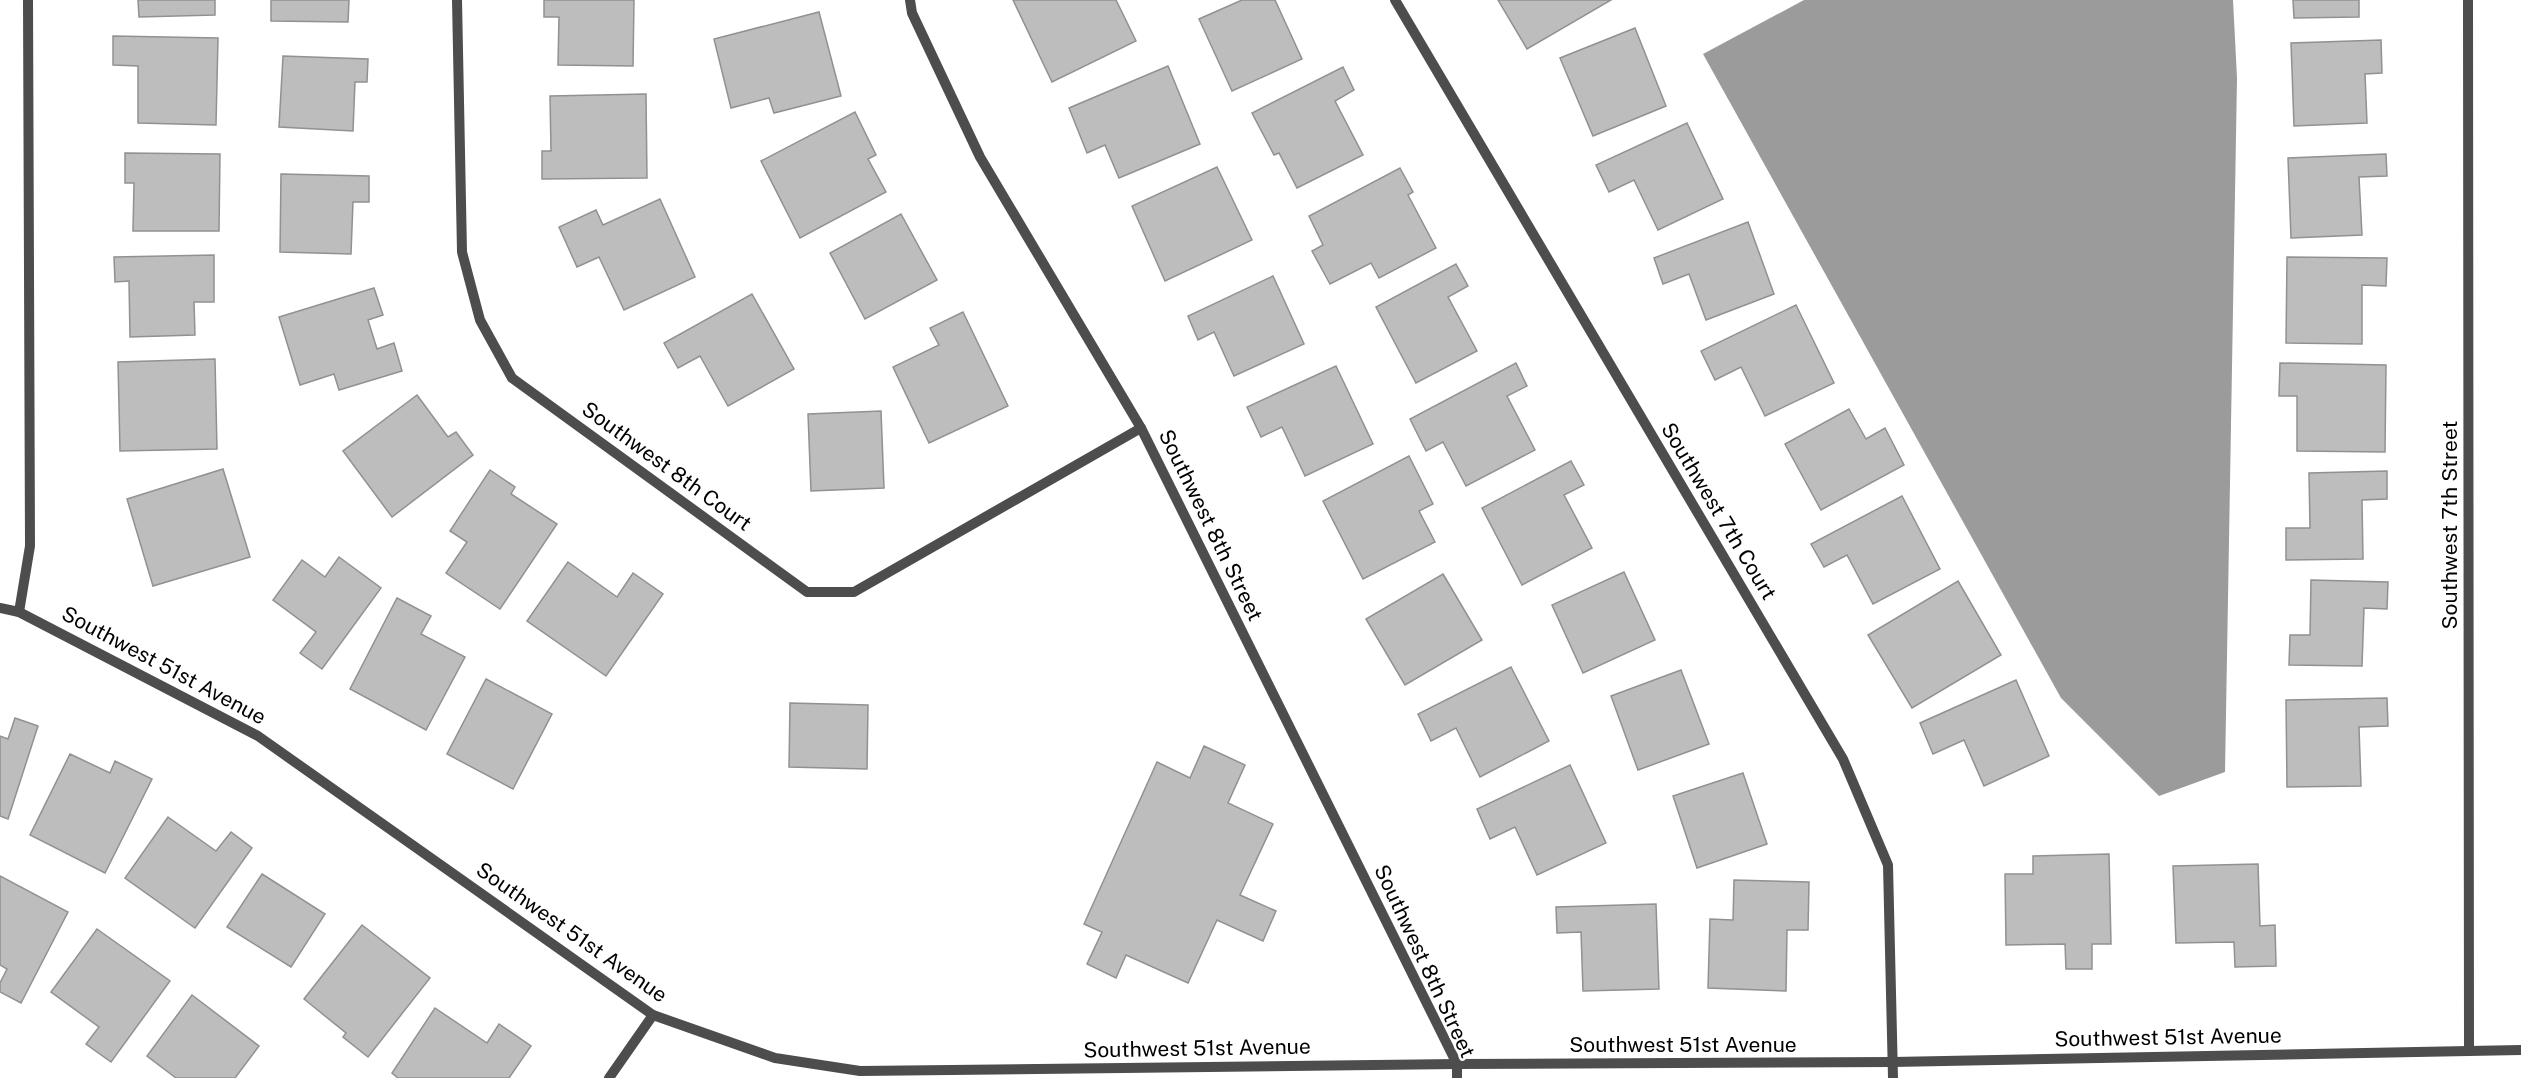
<svg xmlns="http://www.w3.org/2000/svg" width="2521" height="1078" font-family="'Public Sans',sans-serif">
	<style>
		.water { fill: #9b9b9b }
		.building { fill: #bdbdbd; stroke: #919191; stroke-width: 1.5 }
		.lines { fill: none; stroke-linecap: round; stroke-linejoin: round }
		.minor { stroke: #4d4d4d; stroke-width: 10 }
		.labels { text-anchor: middle; dominant-baseline: central; stroke-width: 5; stroke-linejoin: round; paint-order: stroke }
		.street-label { font-size: 21px; fill: #000; stroke: #fff }
	</style>
	<rect width="100%" height="100%" fill="#fff"/>
	<polygon class="water" points="1804,0 2233,0 2237,78 2225,772 2159,796 2061,698 1703,54"/>
	<g class="building">
		<polygon points="138,0 215,0 215,15 139,17"/>
		<polygon points="271,0 349,0 348,22 271,21"/>
		<polygon points="544,0 634,0 633,66 558,65 559,17 544,17"/>
		<polygon points="1013,0 1116,0 1136,41 1052,82"/>
		<polygon points="1242,0 1275,0 1302,59 1232,91 1199,19"/>
		<polygon points="1498,0 1611,0 1527,49"/>
		<polygon points="2293,0 2359,0 2359,17 2294,18"/>
		<polygon points="819,12 841,96 774,113 769,98 731,108 714,39"/>
		<polygon points="1635,28 1666,106 1593,136 1560,58"/>
		<polygon points="113,36 218,38 216,125 138,123 138,66 113,65"/>
		<polygon points="2381,40 2382,73 2365,74 2367,123 2294,126 2291,43"/>
		<polygon points="283,56 368,59 367,82 355,82 353,131 279,127"/>
		<polygon points="1168,66 1200,144 1119,178 1105,145 1087,153 1069,108"/>
		<polygon points="1343,67 1354,90 1335,101 1363,155 1297,188 1279,153 1274,155 1252,113"/>
		<polygon points="646,94 647,178 542,179 542,151 551,151 550,96"/>
		<polygon points="855,112 876,155 868,159 886,192 800,238 761,161"/>
		<polygon points="1687,123 1723,199 1658,230 1634,180 1609,192 1596,165"/>
		<polygon points="125,153 220,154 219,231 133,231 134,183 125,183"/>
		<polygon points="2386,154 2387,176 2359,177 2362,235 2291,238 2288,158"/>
		<polygon points="1217,167 1252,240 1165,281 1132,206"/>
		<polygon points="1400,168 1413,192 1408,195 1436,248 1379,278 1371,263 1330,284 1312,251 1323,245 1309,216"/>
		<polygon points="281,174 369,176 369,202 353,202 351,254 280,252"/>
		<polygon points="660,199 695,277 624,310 599,257 577,267 559,227 596,210 603,225"/>
		<polygon points="901,214 937,280 865,319 830,253"/>
		<polygon points="1748,222 1774,294 1706,320 1689,274 1663,284 1654,258"/>
		<polygon points="214,255 214,302 194,302 195,335 130,337 129,281 115,282 114,257"/>
		<polygon points="2287,257 2387,258 2386,286 2362,285 2362,344 2286,343"/>
		<polygon points="1456,264 1468,286 1448,297 1477,351 1416,383 1376,307"/>
		<polygon points="1273,276 1304,344 1234,376 1214,332 1198,340 1188,316"/>
		<polygon points="374,288 383,315 368,320 377,349 394,343 402,371 339,390 334,374 300,385 279,317"/>
		<polygon points="752,294 794,369 728,406 700,356 678,368 664,343"/>
		<polygon points="1796,305 1834,383 1765,416 1741,367 1715,380 1701,351"/>
		<polygon points="963,312 1008,406 929,443 893,367 939,345 930,328"/>
		<polygon points="215,359 217,449 120,451 118,362"/>
		<polygon points="1516,363 1527,386 1507,396 1535,450 1466,486 1443,442 1426,451 1410,419"/>
		<polygon points="2280,363 2386,365 2385,452 2297,451 2297,396 2279,396"/>
		<polygon points="1336,366 1373,444 1305,476 1282,427 1261,437 1247,407"/>
		<polygon points="417,395 448,437 456,432 473,455 392,517 343,451"/>
		<polygon points="1849,409 1866,439 1885,428 1904,465 1821,510 1785,444"/>
		<polygon points="881,411 884,488 811,491 808,414"/>
		<polygon points="1409,456 1433,504 1419,511 1435,542 1363,579 1323,501"/>
		<polygon points="1571,461 1584,485 1564,495 1592,548 1522,585 1482,508"/>
		<polygon points="223,469 250,557 153,586 127,499"/>
		<polygon points="490,470 515,487 511,494 557,524 500,609 446,573 467,542 450,531"/>
		<polygon points="2387,471 2387,499 2362,500 2363,559 2286,560 2286,528 2310,528 2309,473"/>
		<polygon points="1902,496 1940,569 1873,604 1847,555 1824,567 1811,544"/>
		<polygon points="339,557 381,588 322,669 300,653 316,632 273,600 302,560 325,577"/>
		<polygon points="568,562 617,597 633,573 663,594 606,676 527,621"/>
		<polygon points="1624,572 1655,640 1583,673 1552,605"/>
		<polygon points="1443,574 1482,640 1405,685 1366,619"/>
		<polygon points="2311,580 2388,582 2387,609 2364,608 2362,666 2289,665 2290,635 2310,635"/>
		<polygon points="1958,581 2001,655 1912,708 1868,635"/>
		<polygon points="397,598 431,616 421,634 465,657 426,730 350,689"/>
		<polygon points="1511,667 1549,741 1480,777 1456,728 1431,741 1418,714"/>
		<polygon points="1681,670 1709,744 1638,770 1611,696"/>
		<polygon points="486,679 552,714 513,789 447,754"/>
		<polygon points="2016,680 2049,756 1984,786 1964,740 1933,754 1920,723"/>
		<polygon points="2387,698 2388,726 2359,727 2361,786 2287,787 2286,700"/>
		<polygon points="790,703 868,705 867,769 789,767"/>
		<polygon points="15,718 38,726 8,819 0,816 0,736 8,739"/>
		<polygon points="1204,746 1245,765 1228,803 1273,824 1240,895 1276,911 1263,941 1217,920 1188,983 1126,955 1116,978 1087,964 1102,932 1084,924 1157,762 1190,778"/>
		<polygon points="70,754 110,773 115,761 152,779 105,873 30,835"/>
		<polygon points="1570,765 1606,843 1537,875 1515,827 1490,839 1477,809"/>
		<polygon points="1743,773 1767,844 1697,868 1673,796"/>
		<polygon points="168,817 216,851 231,832 252,848 195,928 125,878"/>
		<polygon points="2109,854 2111,944 2092,944 2092,969 2066,969 2065,944 2006,945 2005,874 2033,874 2033,856"/>
		<polygon points="2258,864 2260,926 2275,925 2276,966 2235,967 2234,942 2176,943 2173,866"/>
		<polygon points="262,874 325,914 291,967 227,927"/>
		<polygon points="0,876 68,912 21,1003 0,992 0,983 7,969 0,965"/>
		<polygon points="1734,880 1809,882 1808,930 1787,930 1786,991 1708,988 1710,919 1733,920"/>
		<polygon points="1656,904 1659,989 1583,991 1581,932 1557,933 1556,907"/>
		<polygon points="362,925 430,978 368,1057 343,1037 346,1033 304,999"/>
		<polygon points="97,929 170,981 111,1062 86,1044 99,1027 51,992"/>
		<polygon points="192,995 259,1046 235,1078 176,1078 147,1056"/>
		<polygon points="435,1008 487,1043 499,1024 531,1046 509,1078 398,1078 392,1073"/>
	</g>
	<g class="lines">
		<g class="minor">
			<polyline points="457,0 462,252 480,320 512,378 807,592 854,592 1141,428"/>
			<polyline points="910,0 912,13 980,157 1141,428 1457,1064 1457,1078"/>
			<polyline points="1395,0 1843,759 1888,865 1893,1078"/>
			<polyline points="2468,0 2469,1049"/>
			<polyline points="0,608 19,612 258,736 653,1015 775,1058 860,1071 1457,1064 1893,1062 2521,1050"/>
			<polyline points="19,612 30,546 28,0"/>
			<polyline points="609,1078 653,1015"/>
		</g>
	</g>
	<g class="labels">
		<g class="street-label">
			<text transform="translate(667 466) rotate(36)">Southwest 8th Court</text>
			<text transform="translate(1719 511) rotate(59)">Southwest 7th Court</text>
			<text transform="translate(1211 525) rotate(64)">Southwest 8th Street</text>
			<text transform="translate(2449 525) rotate(-90)">Southwest 7th Street</text>
			<text transform="translate(164 665) rotate(28)">Southwest 51st Avenue</text>
			<text transform="translate(572 932) rotate(35)">Southwest 51st Avenue</text>
			<text transform="translate(1425 961) rotate(65)">Southwest 8th Street</text>
			<text transform="translate(2168 1037) rotate(-1)">Southwest 51st Avenue</text>
			<text x="1683" y="1044">Southwest 51st Avenue</text>
			<text transform="translate(1197 1048) rotate(-1)">Southwest 51st Avenue</text>
		</g>
	</g>
</svg>
